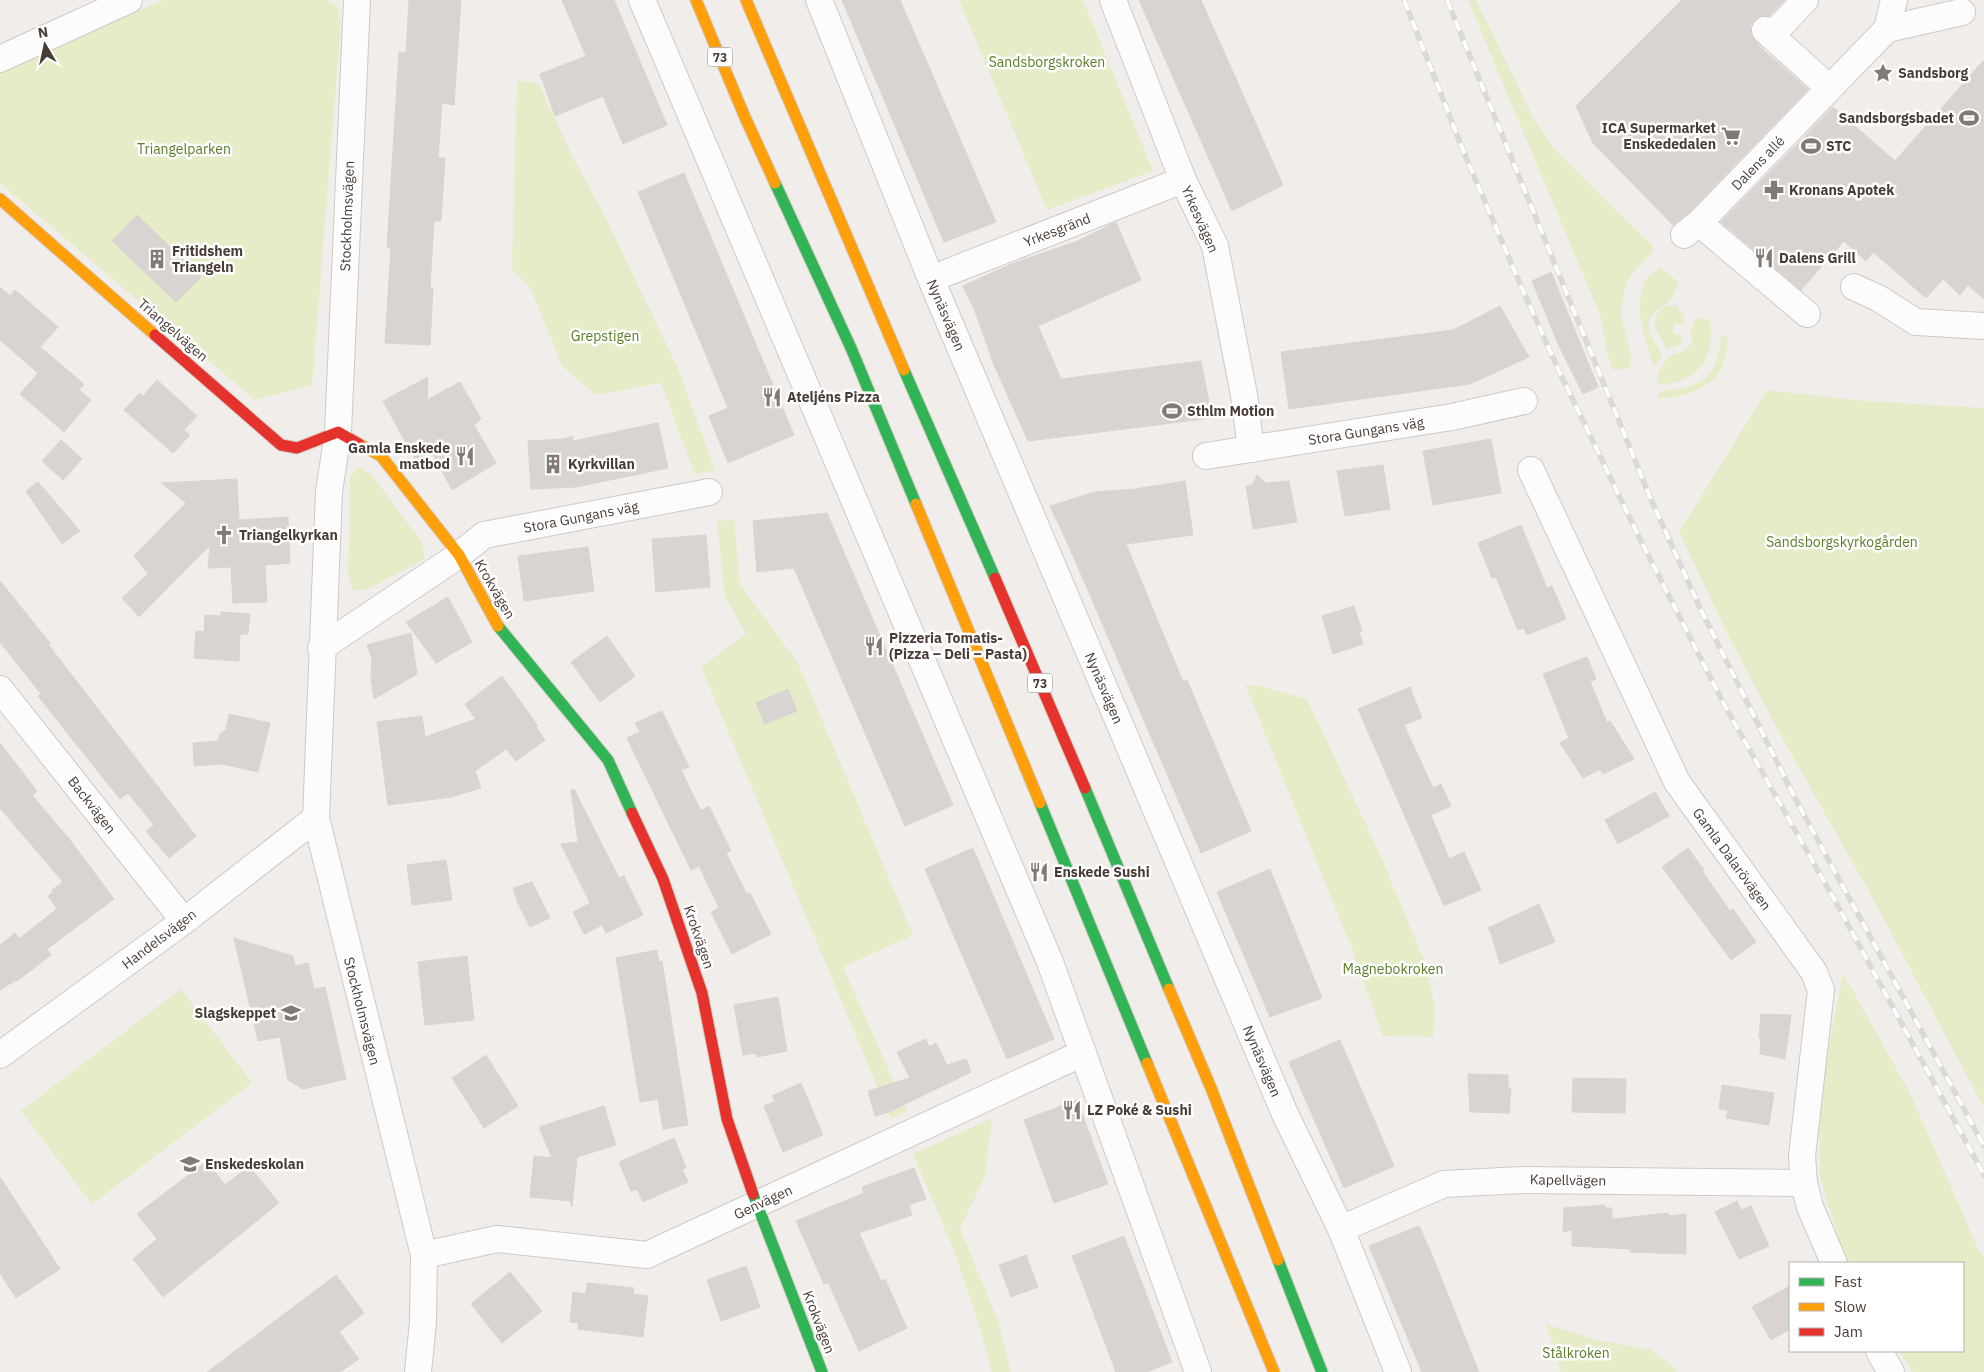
<svg xmlns="http://www.w3.org/2000/svg" width="1984" height="1372" font-family="'IBM Plex Sans',sans-serif">
	<style>
		.green { fill: #e6ecc8 }
		.building { fill: #d9d4d1; stroke: #d9d4d0 }
		.lines { fill: none; stroke-linecap: round; stroke-linejoin: round }
		.street-casing { stroke: #cec9c6; stroke-width: 28 }
		.fast-casing { stroke: #d2cac2; stroke-width: 13 }
		.slow-casing { stroke: #d2cac2; stroke-width: 13 }
		.jam-casing { stroke: #d2cac2; stroke-width: 13 }
		.street { stroke: #fdfcfc; stroke-width: 26 }
		.fast { stroke: #30b455; stroke-width: 11 }
		.slow { stroke: #ff9f0a; stroke-width: 11 }
		.jam { stroke: #e5322d; stroke-width: 11 }
		.rail-casing { stroke: #d9d9d8; stroke-width: 5.5 }
		.rail { stroke: #fff; stroke-width: 4; stroke-dasharray: 11; stroke-linecap: butt }
		.labels { text-anchor: middle; dominant-baseline: central; stroke-width: 5; stroke-linejoin: round; paint-order: stroke }
		.shield { fill: #fff; stroke: #7f7672; stroke-width: 1 }
		.shield-label { font-size: 12px; font-weight: bold; fill: #483c35 }
		.park-label { font-size: 14px; fill: #5a7d25; stroke: #fff }
		.poi-label { font-size: 14px; font-weight: bold; fill: #483c35; stroke: #fff; text-anchor: start }
		.street-label { font-size: 14px; fill: #483c35; stroke: #fff }
	</style>
	<rect width="100%" height="100%" fill="#f1edea"/>
	<g class="green">
		<polygon points="163,0 326,0 337,6 341,23 312,385 255,400 0,183 0,72"/>
		<polygon points="959,0 1083,0 1153,171 1047,210"/>
		<path d="M 1468,0 L 1476,0 L 1535,121 L 1556,151 L 1654,247 C 1649,259 1637,266 1630,277 C 1625,286 1623,297 1622,307 C 1619,327 1636,351 1629,368 L 1613,370 L 1608,357 L 1600,315 Z"/>
		<polygon points="517,81 538,83 573,157 604,215 676,364 715,470 695,475 661,383 596,395 562,366 531,289 512,270"/>
		<path d="M 1660,267 L 1679,283 C 1676,290 1673,297 1667,303 C 1657,311 1646,315 1649,331 C 1651,338 1659,348 1662,355 L 1654,367 C 1646,341 1632,307 1646,280 C 1649,275 1656,271 1660,267 Z"/>
		<polygon points="1676,305 1684,316 1684,324 1674,324 1673,333 1682,336 1681,344 1667,350 1655,327 1656,315 1665,306"/>
		<path d="M 1702,317 L 1710,322 C 1716,360 1695,384 1658,384 L 1657,375 L 1668,356 L 1686,350 L 1692,342 L 1691,330 L 1694,320 Z"/>
		<path d="M 1728,336 C 1727,345 1726,355 1723,364 C 1714,389 1681,399 1657,398 L 1660,391 C 1700,387 1717,381 1721,337 Z"/>
		<polygon points="1767,390 1865,401 1984,408 1984,1108 1871,895 1779,732 1728,635 1679,532"/>
		<polygon points="357,467 371,474 422,543 425,559 368,589 354,591 348,577 350,478"/>
		<polygon points="734,520 740,585 798,663 913,935 843,967 907,1111 891,1119 701,667 746,634 725,596 717,521"/>
		<polygon points="1245,684 1263,687 1307,699 1378,850 1424,960 1435,1006 1433,1037 1383,1036 1352,949"/>
		<polygon points="1843,973 1911,1095 1978,1249 1984,1257 1984,1372 1913,1372 1899,1351 1963,1351 1963,1263 1850,1263 1840,1243 1820,1178 1819,1135 1821,1088"/>
		<polygon points="181,989 252,1083 92,1204 21,1111"/>
		<polygon points="992,1118 985,1176 960,1229 998,1321 1011,1372 992,1372 976,1315 952,1246 913,1154"/>
		<polygon points="1546,1324 1596,1340 1651,1350 1675,1368 1677,1372 1561,1372"/>
	</g>
	<g class="building">
		<polygon points="409,0 461,0 454,105 442,103 438,158 445,158 441,221 434,221 430,288 433,288 430,345 385,343 391,248 387,248 397,85 399,52 406,53"/>
		<polygon points="562,0 614,0 667,125 623,144 603,96 555,116 540,74 586,56"/>
		<polygon points="842,0 900,0 996,222 944,242"/>
		<polygon points="1139,0 1201,0 1283,185 1232,211"/>
		<polygon points="1682,0 1784,0 1769,16 1761,16 1754,20 1750,26 1751,34 1760,47 1808,89 1689,212 1673,225 1593,143 1576,106"/>
		<polygon points="1984,60 1984,299 1968,285 1960,295 1943,279 1926,298 1873,252 1866,261 1844,241 1801,290 1721,222 1833,107 1895,161"/>
		<polygon points="684,173 794,435 728,463 709,416 728,408 638,192"/>
		<polygon points="137,215 201,277 176,302 112,241"/>
		<polygon points="1116,222 1141,280 1038,326 1061,379 1201,361 1212,418 1028,441 994,365 975,311 963,286 1011,264 1078,241"/>
		<polygon points="1551,272 1598,387 1583,394 1559,346 1532,281"/>
		<polygon points="0,287 10,296 15,290 58,327 40,347 84,384 79,390 91,400 64,432 20,394 38,373 0,340"/>
		<polygon points="1500,306 1529,357 1470,384 1289,409 1281,352 1453,330"/>
		<polygon points="428,377 427,400 460,382 481,419 474,425 496,463 452,490 433,454 416,461 383,401"/>
		<polygon points="157,380 197,416 184,430 190,435 173,453 124,410 140,393 143,396"/>
		<polygon points="658,423 668,468 576,487 531,489 528,441 564,439 573,436 573,441"/>
		<polygon points="1491,439 1501,493 1433,505 1423,451"/>
		<polygon points="61,440 82,459 63,480 42,461"/>
		<polygon points="1383,465 1390,509 1345,516 1337,471"/>
		<polygon points="1257,475 1266,483 1289,481 1297,522 1253,529 1246,486 1252,485"/>
		<polygon points="237,479 239,520 288,517 290,563 265,565 267,602 233,603 231,567 208,568 210,545 139,617 122,598 148,574 134,556 186,503 161,483"/>
		<polygon points="1185,481 1193,535 1126,544 1183,682 1187,680 1251,831 1201,853 1071,551 1050,506 1095,492 1135,489"/>
		<polygon points="38,482 80,531 62,544 26,491"/>
		<polygon points="827,513 953,805 905,826 794,568 757,572 753,521"/>
		<polygon points="1521,525 1547,588 1552,586 1566,619 1527,635 1524,628 1518,630 1496,577 1492,578 1478,543"/>
		<polygon points="706,535 710,587 656,592 652,539"/>
		<polygon points="588,547 594,591 524,601 518,556"/>
		<polygon points="0,581 50,643 48,644 54,652 196,836 169,858 146,831 154,825 128,793 120,799 53,715 38,696 41,694 0,642"/>
		<polygon points="448,597 472,642 436,663 406,622"/>
		<polygon points="1354,606 1362,631 1359,632 1363,644 1333,654 1322,616"/>
		<polygon points="221,612 250,614 248,634 240,634 239,661 194,658 196,631 204,632 205,615 221,616"/>
		<polygon points="411,633 417,674 374,699 371,677 372,658 367,645"/>
		<polygon points="607,636 635,676 600,702 571,662"/>
		<polygon points="1587,657 1596,679 1590,681 1607,723 1610,721 1634,759 1603,774 1600,769 1583,778 1560,743 1569,738 1543,674"/>
		<polygon points="502,676 538,726 536,727 545,740 516,761 506,749 475,771 481,788 452,797 388,805 377,722 422,716 425,737 476,719 465,704"/>
		<polygon points="1410,687 1422,718 1404,725 1433,788 1441,784 1451,806 1431,815 1449,859 1464,852 1481,890 1444,906 1358,709"/>
		<polygon points="788,689 797,711 765,724 756,703"/>
		<polygon points="662,711 689,767 681,770 701,811 709,806 731,851 726,853 747,894 750,893 771,934 732,954 711,912 719,908 699,866 691,870 627,738 640,732 635,723"/>
		<polygon points="229,714 270,723 258,772 222,764 194,766 193,743 218,741 220,734 226,730"/>
		<polygon points="0,743 37,791 32,795 70,840 114,899 47,949 51,955 17,981 16,980 0,990 0,945 15,933 19,939 57,909 48,896 53,892 52,890 63,882 0,808"/>
		<polygon points="574,789 619,878 624,876 643,915 606,933 602,925 584,934 573,912 590,903 561,844 578,842 571,790"/>
		<polygon points="1655,792 1669,816 1618,844 1605,820"/>
		<polygon points="973,848 1054,1039 1007,1059 925,869"/>
		<polygon points="1688,848 1704,870 1702,871 1730,911 1733,909 1756,942 1731,960 1662,867"/>
		<polygon points="446,860 452,900 412,905 407,865"/>
		<polygon points="1270,869 1322,998 1270,1017 1217,892"/>
		<polygon points="532,882 550,918 530,927 517,901 513,888"/>
		<polygon points="1539,904 1555,942 1500,964 1491,933 1488,928"/>
		<polygon points="234,938 293,956 295,966 308,963 314,989 325,987 346,1079 303,1089 288,1080 280,1037 258,1041"/>
		<polygon points="657,950 659,962 662,961 688,1125 663,1129 658,1099 640,1102 616,958"/>
		<polygon points="467,956 474,1020 425,1025 418,962"/>
		<polygon points="778,997 787,1051 757,1057 756,1053 743,1055 734,1005"/>
		<polygon points="1761,1014 1791,1015 1785,1059 1760,1054 1761,1038 1759,1038"/>
		<polygon points="926,1039 929,1047 936,1043 947,1065 966,1059 971,1072 889,1112 875,1116 868,1091 910,1078 897,1052"/>
		<polygon points="1340,1040 1394,1166 1344,1188 1289,1062"/>
		<polygon points="486,1055 518,1106 484,1128 452,1078"/>
		<polygon points="1468,1074 1508,1075 1508,1089 1511,1088 1509,1113 1470,1112"/>
		<polygon points="1573,1078 1626,1079 1625,1113 1572,1112"/>
		<polygon points="801,1083 823,1135 783,1152 764,1106 775,1101 772,1096"/>
		<polygon points="1722,1085 1774,1093 1769,1125 1726,1118 1728,1110 1719,1109"/>
		<polygon points="1077,1100 1108,1184 1054,1203 1024,1120"/>
		<polygon points="604,1106 616,1145 577,1157 572,1207 570,1201 530,1197 534,1156 552,1158 539,1127"/>
		<polygon points="674,1138 686,1168 682,1169 688,1182 643,1202 637,1189 631,1191 619,1162"/>
		<polygon points="207,1161 225,1185 249,1166 279,1203 163,1297 133,1259 157,1239 137,1214"/>
		<polygon points="914,1168 926,1199 909,1205 912,1215 859,1233 881,1281 885,1279 907,1328 859,1351 828,1282 824,1284 796,1221 864,1193 862,1187"/>
		<polygon points="0,1177 60,1269 16,1298 0,1273"/>
		<polygon points="1737,1201 1741,1210 1751,1206 1769,1246 1739,1259 1715,1212"/>
		<polygon points="1605,1205 1605,1208 1612,1208 1612,1219 1668,1213 1669,1216 1686,1214 1686,1254 1630,1252 1630,1249 1572,1246 1572,1230 1563,1232 1564,1208"/>
		<polygon points="1419,1226 1432,1255 1479,1372 1422,1372 1369,1246"/>
		<polygon points="1124,1236 1172,1362 1147,1372 1116,1372 1072,1256"/>
		<polygon points="1026,1255 1038,1287 1011,1297 999,1265"/>
		<polygon points="746,1266 760,1307 721,1321 707,1280"/>
		<polygon points="510,1272 542,1311 502,1343 471,1304"/>
		<polygon points="336,1275 364,1313 339,1332 359,1359 340,1372 207,1372"/>
		<polygon points="587,1283 634,1288 633,1294 648,1296 643,1337 578,1329 579,1323 570,1322 573,1292 586,1294"/>
		<polygon points="1790,1286 1790,1329 1771,1340 1752,1307"/>
	</g>
	<g class="lines">
		<defs>
			<g id="street">
				<polyline points="357,0 338,432 329,492 316,818 424,1255 423,1322 418,1372"/>
				<polyline points="642,0 1050,962 1198,1372"/>
				<polyline points="819,0 931,279 1285,1114 1341,1229 1398,1372"/>
				<polyline points="1113,0 1183,180 1215,246 1244,395 1251,449"/>
				<polyline points="1887,29 1962,12"/>
				<polyline points="1765,30 1829,88"/>
				<polyline points="1771,36 1805,0"/>
				<polyline points="0,59 129,0"/>
				<polyline points="1699,223 1807,314"/>
				<polyline points="1684,235 1699,223 1887,29 1894,0"/>
				<polyline points="931,279 1183,180"/>
				<polyline points="1854,287 1878,298 1916,322 1984,326"/>
				<polyline points="1206,456 1452,417 1524,401"/>
				<polyline points="1531,470 1677,782 1814,972 1821,990 1802,1156 1804,1183 1810,1207 1834,1263"/>
				<polyline points="321,648 459,555 484,535 709,492"/>
				<polyline points="0,689 184,921"/>
				<polyline points="0,1055 184,921 316,818"/>
				<polyline points="1341,1229 1444,1184 1522,1180 1804,1183"/>
				<polyline points="424,1255 497,1239 647,1255 1083,1053"/>
				<polyline points="1879,1351 1891,1372"/>
			</g>
			<g id="fast">
				<polyline points="775,183 851,348 916,504"/>
				<polyline points="904,370 995,578"/>
				<polyline points="498,626 608,760 632,813"/>
				<polyline points="1085,788 1169,989"/>
				<polyline points="1040,803 1147,1063"/>
				<polyline points="753,1194 822,1372"/>
				<polyline points="1278,1260 1322,1372"/>
			</g>
			<g id="slow">
				<polyline points="696,0 744,115 775,183"/>
				<polyline points="746,0 904,370"/>
				<polyline points="0,199 155,335"/>
				<polyline points="359,444 381,456 459,555 498,626"/>
				<polyline points="916,504 1040,803"/>
				<polyline points="1169,989 1211,1088 1278,1260"/>
				<polyline points="1147,1063 1274,1372"/>
			</g>
			<g id="jam">
				<polyline points="155,335 281,445 297,448 338,432 359,444"/>
				<polyline points="995,578 1085,788"/>
				<polyline points="632,813 663,879 702,993 727,1119 753,1194"/>
			</g>
		</defs>
		<use href="#street" class="street-casing"/>
		<use href="#fast" class="fast-casing"/>
		<use href="#slow" class="slow-casing"/>
		<use href="#jam" class="jam-casing"/>
		<use href="#street" class="street"/>
		<use href="#fast" class="fast"/>
		<use href="#slow" class="slow"/>
		<use href="#jam" class="jam"/>
		<defs>
			<g id="rail">
				<polyline points="1404,0 1465,155 1521,286 1559,371 1640,539 1726,708 1834,899 1984,1175"/>
				<polyline points="1447,0 1650,497 1700,608 1797,802 1984,1146"/>
			</g>
		</defs>
		<use href="#rail" class="rail-casing"/>
		<use href="#rail" class="rail"/>
	</g>
	<defs>
		<symbol id="sight-bare" viewBox="-9 -9 18 18"><path d="M0-6L1.8-2.2L6-1.7L2.9 1.2L3.7 5.4L0 3.3L-3.7 5.4L-2.9 1.2L-6-1.7L-1.8-2.2Z" fill="#837a74" stroke="#fff" stroke-width="2.5" paint-order="stroke"/></symbol>
		<symbol id="stadium-bare" viewBox="-9 -9 18 18"><path d="M0-5a6.5 5 0 1 0 0 10a6.5 5 0 1 0 0-10ZM-3.5-1.8h7v3.6h-7Z" fill="#837a74" stroke="#fff" stroke-width="2.5" paint-order="stroke"/></symbol>
		<symbol id="supermarket-bare" viewBox="-9 -9 18 18"><path d="M-6-5.5h2.5l.6 2H6L4.5 2H-2.5L-4.4-4H-6ZM-1.5 3.2a1.3 1.3 0 1 0 .1 0ZM3 3.2a1.3 1.3 0 1 0 .1 0Z" fill="#837a74" stroke="#fff" stroke-width="2.5" paint-order="stroke"/></symbol>
		<symbol id="pharmacy-bare" viewBox="-9 -9 18 18"><path d="M-2-6h4v4h4v4h-4v4h-4v-4h-4v-4h4Z" fill="#837a74" stroke="#fff" stroke-width="2.5" paint-order="stroke"/></symbol>
		<symbol id="restaurant-bare" viewBox="-9 -9 18 18"><path d="M-5-6h1v4h1v-4h1v4h1v-4h1v5L-1.5 .5V6h-2V.5L-5-1ZM5-6V6H3V1.5H1.5Q1.5-4 5-6Z" fill="#837a74" stroke="#fff" stroke-width="2.5" paint-order="stroke"/></symbol>
		<symbol id="building-bare" viewBox="-9 -9 18 18"><path d="M-4-6H4V6H1V3H-1V6H-4ZM-2.5-4.3h1.7v1.8h-1.7ZM.8-4.3h1.7v1.8H.8ZM-2.5-1h1.7V.8h-1.7ZM.8-1h1.7V.8H.8Z" fill="#837a74" stroke="#fff" stroke-width="2.5" paint-order="stroke"/></symbol>
		<symbol id="church-bare" viewBox="-9 -9 18 18"><path d="M-1.2-6h2.4v3.5h3.3v2.4h-3.3V6h-2.4V-.1h-3.3v-2.4h3.3Z" fill="#837a74" stroke="#fff" stroke-width="2.5" paint-order="stroke"/></symbol>
		<symbol id="school-bare" viewBox="-9 -9 18 18"><path d="M0-5L7-2L0 1L-7-2ZM-4 1L0 2.5L4 1V4Q0 6-4 4Z" fill="#837a74" stroke="#fff" stroke-width="2.5" paint-order="stroke"/></symbol>
	</defs>
	<g fill-rule="evenodd">
		<use href="#sight-bare" x="1869" y="59" width="28" height="28"/>
		<use href="#stadium-bare" x="1955" y="104" width="28" height="28"/>
		<use href="#supermarket-bare" x="1717" y="122" width="28" height="28"/>
		<use href="#stadium-bare" x="1797" y="132" width="28" height="28"/>
		<use href="#pharmacy-bare" x="1760" y="176" width="28" height="28"/>
		<use href="#restaurant-bare" x="1750" y="244" width="28" height="28"/>
		<use href="#building-bare" x="143" y="245" width="28" height="28"/>
		<use href="#restaurant-bare" x="758" y="383" width="28" height="28"/>
		<use href="#stadium-bare" x="1158" y="397" width="28" height="28"/>
		<use href="#restaurant-bare" x="451" y="442" width="28" height="28"/>
		<use href="#building-bare" x="539" y="450" width="28" height="28"/>
		<use href="#church-bare" x="210" y="521" width="28" height="28"/>
		<use href="#restaurant-bare" x="860" y="632" width="28" height="28"/>
		<use href="#restaurant-bare" x="1025" y="858" width="28" height="28"/>
		<use href="#school-bare" x="277" y="999" width="28" height="28"/>
		<use href="#restaurant-bare" x="1058" y="1096" width="28" height="28"/>
		<use href="#school-bare" x="176" y="1150" width="28" height="28"/>
	</g>
	<g class="labels">
		<g class="shield">
			<rect x="707.5" y="47.5" width="25" height="19" rx="4"/>
			<rect x="1027.5" y="673.5" width="25" height="19" rx="4"/>
		</g>
		<g class="shield-label">
			<text x="720" y="57">73</text>
			<text x="1040" y="683">73</text>
		</g>
		<g class="park-label">
			<text x="1047" y="62">Sandsborgskroken</text>
			<text x="184" y="149">Triangelparken</text>
			<text x="605" y="336">Grepstigen</text>
			<text x="1842" y="542">Sandsborgskyrkogården</text>
			<text x="1393" y="969">Magnebokroken</text>
			<text x="1576" y="1353">Stålkroken</text>
		</g>
		<g class="poi-label">
			<text x="1898" y="73">Sandsborg</text>
			<text x="1954" y="118" text-anchor="end">Sandsborgsbadet</text>
			<text x="1716" y="128" text-anchor="end">ICA Supermarket<tspan x="1716" dy="16">Enskededalen</tspan></text>
			<text x="1826" y="146">STC</text>
			<text x="1789" y="190">Kronans Apotek</text>
			<text x="172" y="251">Fritidshem<tspan x="172" dy="16">Triangeln</tspan></text>
			<text x="1779" y="258">Dalens Grill</text>
			<text x="787" y="397">Ateljéns Pizza</text>
			<text x="1187" y="411">Sthlm Motion</text>
			<text x="450" y="448" text-anchor="end">Gamla Enskede<tspan x="450" dy="16">matbod</tspan></text>
			<text x="568" y="464">Kyrkvillan</text>
			<text x="239" y="535">Triangelkyrkan</text>
			<text x="889" y="638">Pizzeria Tomatis-<tspan x="889" dy="16">(Pizza – Deli – Pasta)</tspan></text>
			<text x="1054" y="872">Enskede Sushi</text>
			<text x="276" y="1013" text-anchor="end">Slagskeppet</text>
			<text x="1087" y="1110">LZ Poké &amp; Sushi</text>
			<text x="205" y="1164">Enskedeskolan</text>
		</g>
		<g class="street-label">
			<text transform="translate(1758 163) rotate(-46)">Dalens allé</text>
			<text transform="translate(347 216) rotate(-88)">Stockholmsvägen</text>
			<text transform="translate(1200 219) rotate(66)">Yrkesvägen</text>
			<text transform="translate(1057 230) rotate(-21)">Yrkesgränd</text>
			<text transform="translate(946 315) rotate(67)">Nynäsvägen</text>
			<text transform="translate(173 330) rotate(41)">Triangelvägen</text>
			<text transform="translate(1366 431) rotate(-9)">Stora Gungans väg</text>
			<text transform="translate(581 517) rotate(-11)">Stora Gungans väg</text>
			<text transform="translate(495 589) rotate(60)">Krokvägen</text>
			<text transform="translate(1104 688) rotate(67)">Nynäsvägen</text>
			<text transform="translate(92 805) rotate(52)">Backvägen</text>
			<text transform="translate(1732 859) rotate(54)">Gamla Dalarövägen</text>
			<text transform="translate(699 937) rotate(71)">Krokvägen</text>
			<text transform="translate(159 939) rotate(-37)">Handelsvägen</text>
			<text transform="translate(362 1011) rotate(76)">Stockholmsvägen</text>
			<text transform="translate(1262 1061) rotate(67)">Nynäsvägen</text>
			<text transform="translate(1568 1180) rotate(1)">Kapellvägen</text>
			<text transform="translate(763 1202) rotate(-25)">Genvägen</text>
			<text transform="translate(819 1322) rotate(69)">Krokvägen</text>
		</g>
	</g>
	<rect x="1789" y="1262" width="175" height="90" fill="#ffffff" stroke="#b6b1ae"/>
	<rect x="1799" y="1278" width="25" height="8" fill="#30b455" stroke="#b6b1ae"/>
	<text x="1834" y="1287" font-size="15" fill="#483c35">Fast</text>
	<rect x="1799" y="1303" width="25" height="8" fill="#ff9f0a" stroke="#b6b1ae"/>
	<text x="1834" y="1312" font-size="15" fill="#483c35">Slow</text>
	<rect x="1799" y="1328" width="25" height="8" fill="#e5322d" stroke="#b6b1ae"/>
	<text x="1834" y="1337" font-size="15" fill="#483c35">Jam</text>
	<g transform="translate(45 45) rotate(351)" stroke="#ffffff" stroke-width="4" paint-order="stroke">
	<path d="M0-4L9 19L0 12L-9 19Z" fill="#483c35"/>
	<text y="-8" font-size="14" font-weight="bold" text-anchor="middle" fill="#483c35">N</text>
	</g>
</svg>
